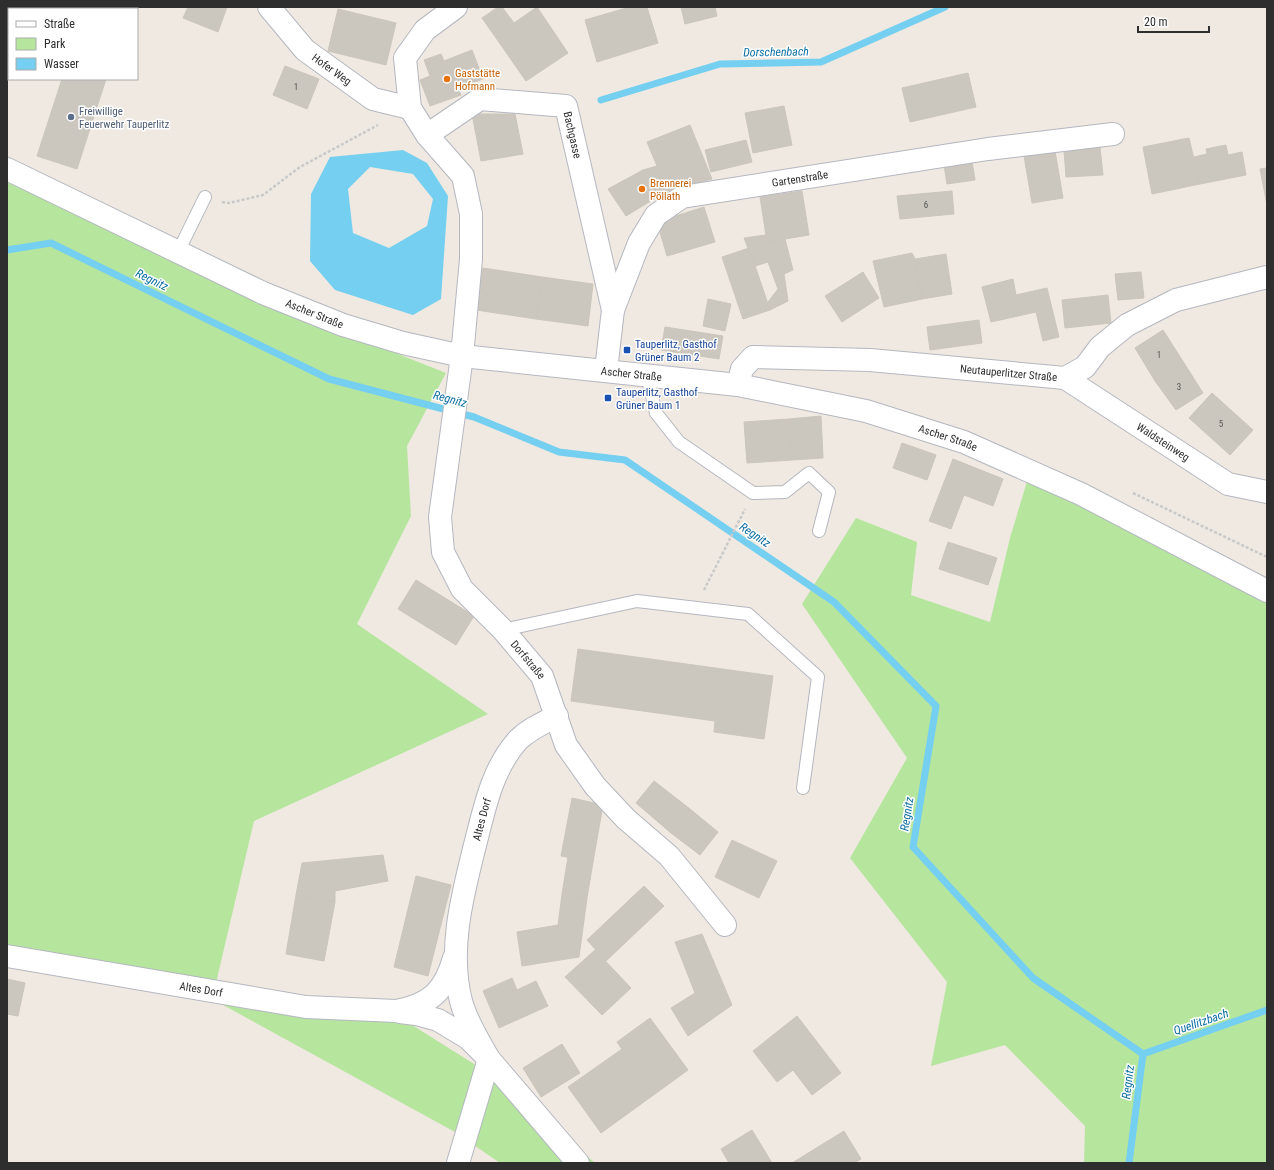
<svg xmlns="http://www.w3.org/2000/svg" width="1274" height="1170" font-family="'Roboto Condensed',sans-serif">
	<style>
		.green { fill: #b6e59e }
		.water { fill: #75cff0; fill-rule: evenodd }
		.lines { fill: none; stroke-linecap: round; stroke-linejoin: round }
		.stream { stroke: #75cff0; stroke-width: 7 }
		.building { fill: #cbc7bf; stroke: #cbc5ba }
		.lane-casing { stroke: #b4b7c1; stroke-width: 14 }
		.street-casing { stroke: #b4b7c1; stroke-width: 24 }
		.secondary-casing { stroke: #b4b7c1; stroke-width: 24 }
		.path { stroke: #c9c9c9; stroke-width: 2.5; stroke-dasharray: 3 2; stroke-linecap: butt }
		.lane { stroke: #fff; stroke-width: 12 }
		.street { stroke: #fff; stroke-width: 22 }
		.secondary { stroke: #fff; stroke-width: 22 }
		.food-dot { fill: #e8710a; stroke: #fff; stroke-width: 1.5 }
		.service-dot { fill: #5c6f8a; stroke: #fff; stroke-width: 1.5 }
		.transit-dot { fill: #1a4fb4; stroke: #fff; stroke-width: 1.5 }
		.labels { text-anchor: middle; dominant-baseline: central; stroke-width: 3; stroke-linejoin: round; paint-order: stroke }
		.number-label { font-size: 9px; fill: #555452 }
		.street-label { font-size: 11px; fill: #2e2e2e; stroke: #fff }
		.food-label { font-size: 11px; fill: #c56008; stroke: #fff; text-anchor: start }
		.service-label { font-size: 11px; fill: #4e5e75; stroke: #fff; text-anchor: start }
		.transit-label { font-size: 11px; fill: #164399; stroke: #fff; text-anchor: start }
		.water-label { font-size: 12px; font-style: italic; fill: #0d6fa3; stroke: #fff }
	</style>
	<rect width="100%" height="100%" fill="#efe9e1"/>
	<g class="green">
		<polygon points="7,182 252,296 446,373 407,446 411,516 357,624 488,714 254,821 215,987 412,1025 498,1079 595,1163 500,1163 455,1132 214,1000 7,952"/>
		<polygon points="1029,475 1267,585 1267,1163 1084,1163 1085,1126 1005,1045 931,1066 947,982 850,858 907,758 802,604 856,518 917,542 911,595 990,622 1010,538"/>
	</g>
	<path class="water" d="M 403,150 L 427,163 L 448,196 L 441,299 L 413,315 L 335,290 L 310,261 L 311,194 L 330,157 ZM 370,167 L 413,174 L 433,199 L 427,226 L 389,248 L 353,233 L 348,189 Z"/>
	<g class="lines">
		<g class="stream">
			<polyline points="601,100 720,64 821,62 945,7"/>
			<polyline points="7,250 51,243 329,379 474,417 559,452 625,460 834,602 936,706 913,847 1033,978 1143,1054 1129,1163"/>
			<polyline points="1143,1054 1267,1010"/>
		</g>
	</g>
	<g class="building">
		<rect x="73" y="7" width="39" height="2"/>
		<polygon points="188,7 227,7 218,32 183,18"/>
		<polygon points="498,7 502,7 514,23 537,7 568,53 526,81 482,18"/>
		<polygon points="630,7 647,7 658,43 597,62 585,20"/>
		<polygon points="681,7 715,7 717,16 685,24"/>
		<polygon points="338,9 396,23 386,65 328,51"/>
		<polygon points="472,50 483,79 458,88 461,95 430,106 420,80 430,76 424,60 441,54 444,61"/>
		<polygon points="285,66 319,79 307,109 273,95"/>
		<polygon points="968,73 976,107 910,122 902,88"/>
		<polygon points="62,79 106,79 77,169 37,156"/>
		<polygon points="784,106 792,145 753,153 745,113"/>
		<polygon points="472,114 515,114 523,154 481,161"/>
		<polygon points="690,125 712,179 667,191 626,216 608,189 643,170 657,166 647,142"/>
		<polygon points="1189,138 1200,184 1152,194 1143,147"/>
		<polygon points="746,140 752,162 711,172 705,150"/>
		<polygon points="1226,145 1228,155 1242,152 1246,175 1200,184 1194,157 1207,154 1206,149"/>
		<polygon points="1100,147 1103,175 1066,177 1064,150"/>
		<polygon points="1055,151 1063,198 1032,203 1024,156"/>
		<polygon points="972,161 975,180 947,184 944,165"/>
		<polygon points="1267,168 1267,205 1260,169"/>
		<polygon points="802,191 809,235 767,242 760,197"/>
		<polygon points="952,191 954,214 900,219 897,196"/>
		<polygon points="704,207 715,242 667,256 657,222"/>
		<polygon points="766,235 767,242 785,239 793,270 784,274 788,301 770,310 768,302 778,289 768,262 755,266 744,238"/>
		<polygon points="749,248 770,310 743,319 722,257"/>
		<polygon points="912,253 915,259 922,299 884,307 873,261"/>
		<polygon points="946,254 952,294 922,299 915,259"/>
		<polygon points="483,268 542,277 536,319 476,310"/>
		<polygon points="863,272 879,298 842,322 825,296"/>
		<polygon points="1141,272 1144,298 1118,300 1115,274"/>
		<polygon points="542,277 593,284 588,326 536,319"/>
		<polygon points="1013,279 1016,295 1047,288 1059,337 1043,341 1036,312 991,322 982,287"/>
		<polygon points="1108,295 1111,323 1065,328 1062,300"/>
		<polygon points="708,299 731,304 725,331 703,326"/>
		<polygon points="979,320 982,343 930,350 927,327"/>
		<polygon points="665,327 723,336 719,359 661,350"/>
		<polygon points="1163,330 1184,363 1155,381 1135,348"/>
		<polygon points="1184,363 1203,393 1176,410 1155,381"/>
		<polygon points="1212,393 1253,430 1230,455 1189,418"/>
		<polygon points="821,416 823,458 792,460 789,419"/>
		<polygon points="789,419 792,460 747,463 744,422"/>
		<polygon points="902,443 936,455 927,480 893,468"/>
		<polygon points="953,459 1003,479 993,506 964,495 951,529 929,521"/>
		<polygon points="948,542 997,558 988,585 939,569"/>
		<polygon points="416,580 474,616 456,645 398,609"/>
		<polygon points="578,649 773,676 764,739 714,732 715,721 571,701"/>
		<polygon points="654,781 690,809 671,833 636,803"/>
		<polygon points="572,798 603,805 593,862 561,856"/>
		<polygon points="690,809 718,832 700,855 671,833"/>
		<polygon points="732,840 777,861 759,898 715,877"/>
		<polygon points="383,855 388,881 335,891 335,902 296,895 302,863"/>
		<polygon points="568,857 593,862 587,898 562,894"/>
		<polygon points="416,876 451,885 428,976 394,967"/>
		<polygon points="644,886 664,906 606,961 587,940"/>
		<polygon points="562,894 587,898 579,957 522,966 517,932 558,925"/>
		<polygon points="296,895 335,902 324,961 286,954"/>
		<polygon points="702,934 732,1005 688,1036 671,1008 695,993 675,942"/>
		<polygon points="595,950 631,988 602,1015 565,977"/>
		<polygon points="512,978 517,990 536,981 548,1006 499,1028 483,991"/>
		<polygon points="7,979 25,983 18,1016 7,1014"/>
		<polygon points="797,1016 841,1073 812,1095 793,1070 777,1082 753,1051"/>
		<polygon points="650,1018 688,1070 601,1133 568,1087 622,1049 617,1042"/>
		<polygon points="562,1044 580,1073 541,1097 523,1068"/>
		<polygon points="752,1130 772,1163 729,1163 721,1149"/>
		<polygon points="844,1131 861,1159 854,1163 792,1163"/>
	</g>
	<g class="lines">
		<defs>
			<g id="lane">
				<polyline points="178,252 205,197"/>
				<polyline points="647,375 656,413 679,442 753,493 785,492 809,473 829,492 819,531"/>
				<polyline points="503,630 637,601 748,614 818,677 803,788"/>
			</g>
			<g id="street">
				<path id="s1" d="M 269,7 L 305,50 L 373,99 L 410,108"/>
				<path id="s2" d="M 456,7 L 425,30 L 405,58 L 410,108 L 427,135 L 463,176 L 471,214 L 471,259 L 462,356 L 440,517 L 443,552 L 462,589 L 503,630 L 542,676 L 566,745 L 595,786 L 626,819 L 669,856 L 725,925"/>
				<path id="s3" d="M 427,135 L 480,99 L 566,106 L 613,310"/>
				<path id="s4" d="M 606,370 L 613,310 L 639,243 L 656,215 L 682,197 L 988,149 L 1113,134"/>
				<path id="s5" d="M 1065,378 L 1228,484 L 1267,492"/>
				<path id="s6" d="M 7,956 L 306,1007 L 396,1011 C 430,1005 445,991 454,958"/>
				<polyline points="400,1012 416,1014 438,1020 468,1038 489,1059 578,1163"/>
				<path id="s7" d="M 458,1163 L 489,1059 C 479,1041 466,1021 461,1001 C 448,951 462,897 474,849 C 484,811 491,770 518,740 C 529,729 543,723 557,716"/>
			</g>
			<g id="secondary">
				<path id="s8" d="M 7,169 L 263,293 L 343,325 L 403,343 L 462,356 L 738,385 L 866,411 L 964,442 L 1081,494 L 1267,591"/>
				<path id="s9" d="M 738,385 L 742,369 L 753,357 L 870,360 L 1065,378 L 1085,367 L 1100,347 L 1127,325 L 1176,300 L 1267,277"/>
			</g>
		</defs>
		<use href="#lane" class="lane-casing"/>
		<use href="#street" class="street-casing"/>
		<use href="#secondary" class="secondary-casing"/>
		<g class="path">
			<polyline points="222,202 229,203 263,195 300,167 378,125"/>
			<polyline points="1133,493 1267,557"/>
			<polyline points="704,590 745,509"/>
		</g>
		<use href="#lane" class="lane"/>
		<use href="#street" class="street"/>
		<use href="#secondary" class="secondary"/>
	</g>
	<g class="food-dot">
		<circle cx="447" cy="79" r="4"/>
		<circle cx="642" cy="189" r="4"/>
	</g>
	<circle class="service-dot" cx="71" cy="117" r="4"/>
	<g class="transit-dot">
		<rect x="623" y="346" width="8" height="8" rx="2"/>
		<rect x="604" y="394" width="8" height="8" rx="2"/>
	</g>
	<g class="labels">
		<g class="number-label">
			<text x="296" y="87">1</text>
			<text x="926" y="205">6</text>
			<text x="1159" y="355">1</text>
			<text x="1179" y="387">3</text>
			<text x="1221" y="424">5</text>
		</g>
		<g class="street-label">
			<text stroke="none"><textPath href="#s1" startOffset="89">Hofer Weg</textPath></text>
			<text stroke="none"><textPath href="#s3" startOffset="180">Bachgasse</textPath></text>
			<text stroke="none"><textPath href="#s4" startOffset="316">Gartenstraße</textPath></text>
			<text stroke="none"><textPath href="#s8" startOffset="340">Ascher Straße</textPath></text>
			<text stroke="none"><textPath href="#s8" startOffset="664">Ascher Straße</textPath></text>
			<text stroke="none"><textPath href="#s9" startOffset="289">Neutauperlitzer Straße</textPath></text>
			<text stroke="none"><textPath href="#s8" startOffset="988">Ascher Straße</textPath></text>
			<text stroke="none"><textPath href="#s5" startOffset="117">Waldsteinweg</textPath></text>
			<text stroke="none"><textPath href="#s2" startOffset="727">Dorfstraße</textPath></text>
			<text stroke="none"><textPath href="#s7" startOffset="358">Altes Dorf</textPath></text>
			<text stroke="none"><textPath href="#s6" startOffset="197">Altes Dorf</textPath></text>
		</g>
		<g class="food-label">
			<text x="455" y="73">Gaststätte<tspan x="455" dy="13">Hofmann</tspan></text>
			<text x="650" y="183">Brennerei<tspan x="650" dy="13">Pöllath</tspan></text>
		</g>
		<g class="service-label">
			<text x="79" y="111">Freiwillige<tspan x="79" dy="13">Feuerwehr Tauperlitz</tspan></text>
		</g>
		<g class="transit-label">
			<text x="635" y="344">Tauperlitz, Gasthof<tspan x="635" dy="13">Grüner Baum 2</tspan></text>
			<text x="616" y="392">Tauperlitz, Gasthof<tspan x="616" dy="13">Grüner Baum 1</tspan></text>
		</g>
		<g class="water-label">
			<text transform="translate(776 52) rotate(-1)">Dorschenbach</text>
			<text transform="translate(152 280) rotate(26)">Regnitz</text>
			<text transform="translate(450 399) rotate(15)">Regnitz</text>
			<text transform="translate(755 535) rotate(34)">Regnitz</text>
			<text transform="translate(907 814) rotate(-81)">Regnitz</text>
			<text transform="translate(1201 1022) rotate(-19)">Quellitzbach</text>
			<text transform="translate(1128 1082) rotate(-83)">Regnitz</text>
		</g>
	</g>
	<rect width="1274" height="1170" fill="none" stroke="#2e2e2e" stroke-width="16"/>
	<rect x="8" y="8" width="130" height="72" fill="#ffffff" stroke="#ababab"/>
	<rect x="16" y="21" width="20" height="6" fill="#ffffff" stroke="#ababab"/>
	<text x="44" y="28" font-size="12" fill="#2e2e2e">Straße</text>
	<rect x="16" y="38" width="20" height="12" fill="#b6e59e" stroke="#ababab"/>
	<text x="44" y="48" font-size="12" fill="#2e2e2e">Park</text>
	<rect x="16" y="58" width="20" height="12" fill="#75cff0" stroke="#ababab"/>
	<text x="44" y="68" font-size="12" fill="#2e2e2e">Wasser</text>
	<path d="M1138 26v6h71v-6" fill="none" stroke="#2e2e2e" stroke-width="2"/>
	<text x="1144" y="26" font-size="12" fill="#2e2e2e" stroke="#ffffff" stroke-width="3" paint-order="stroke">20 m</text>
</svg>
